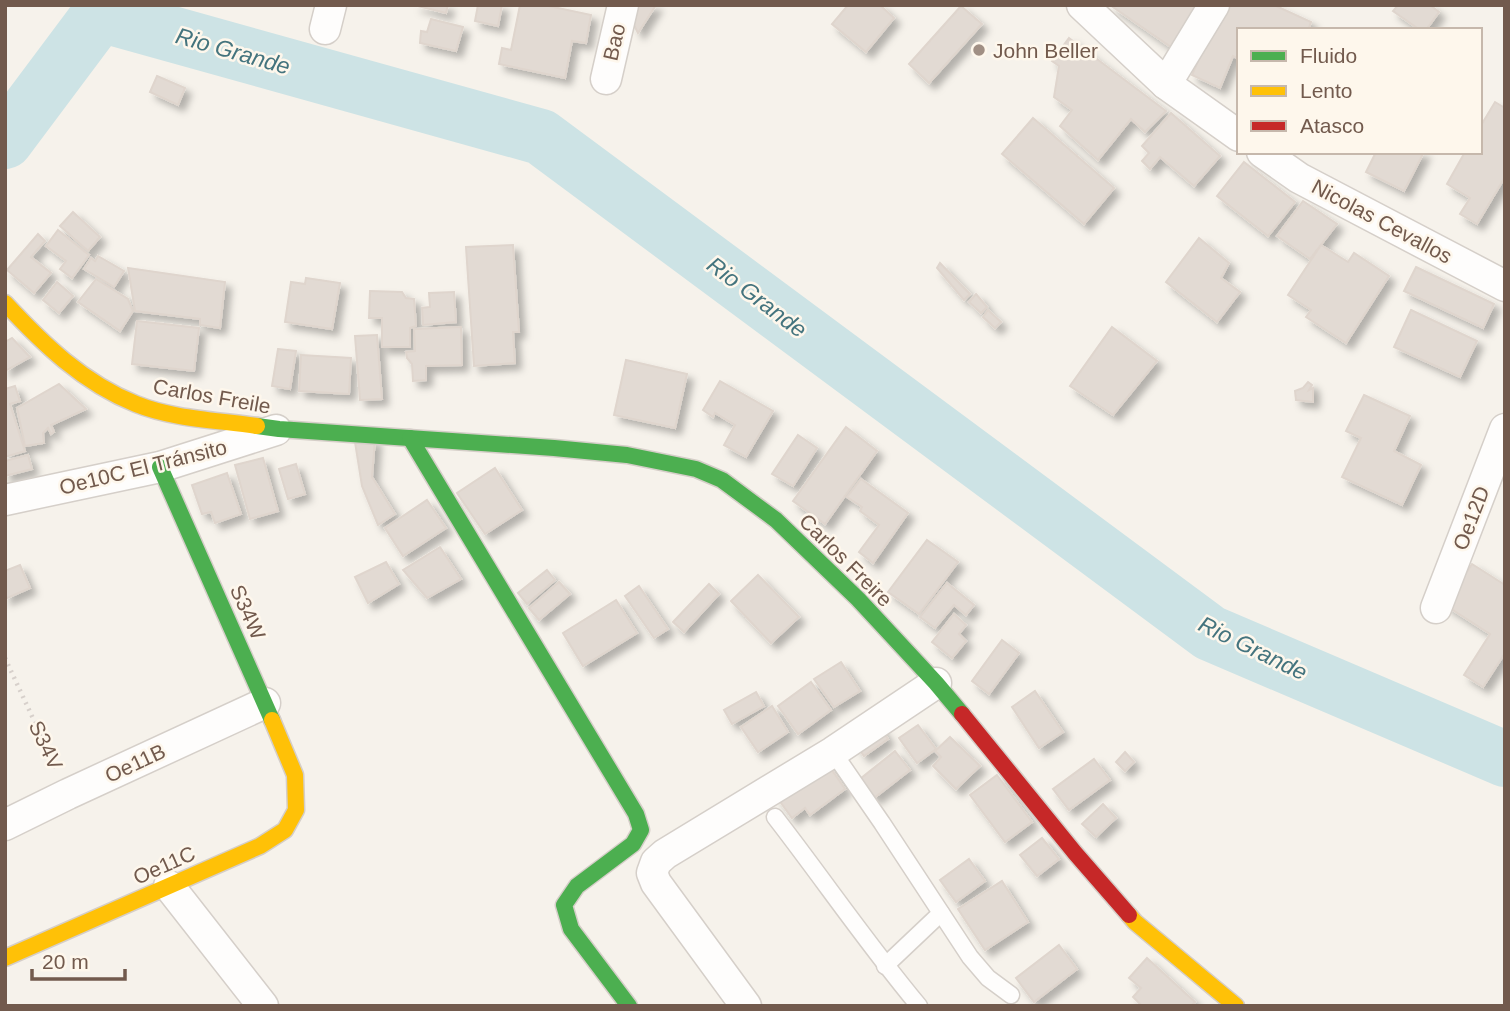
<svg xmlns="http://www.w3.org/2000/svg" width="1510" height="1011" font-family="Helvetica,sans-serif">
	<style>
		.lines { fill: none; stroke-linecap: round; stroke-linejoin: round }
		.river { stroke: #cde3e5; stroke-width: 56 }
		.building { fill: #e2dad3; stroke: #dfd5cd; stroke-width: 2; filter: url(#shadow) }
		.lane-casing { stroke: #d5cfc9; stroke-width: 19 }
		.street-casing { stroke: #d5cfc9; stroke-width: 33 }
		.fast-casing { stroke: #d5cec8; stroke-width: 19 }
		.slow-casing { stroke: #d5cec8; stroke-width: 19 }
		.jam-casing { stroke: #d5cec8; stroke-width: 19 }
		.path { stroke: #d7d0cb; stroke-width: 4.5; stroke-dasharray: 2 5; stroke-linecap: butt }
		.lane { stroke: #fefdfc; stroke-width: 16 }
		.street { stroke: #fefdfc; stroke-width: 30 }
		.fast { stroke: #4caf50; stroke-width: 16 }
		.slow { stroke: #ffc107; stroke-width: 16 }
		.jam { stroke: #c62828; stroke-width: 16 }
		.poi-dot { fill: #a08f84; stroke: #fef7ec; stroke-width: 2.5 }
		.labels { text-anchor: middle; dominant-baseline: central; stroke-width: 5; stroke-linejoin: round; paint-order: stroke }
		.street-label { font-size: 21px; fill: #725a4d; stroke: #fef7ec }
		.poi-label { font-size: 21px; fill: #725a4d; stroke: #fef7ec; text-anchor: start }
		.water-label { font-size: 23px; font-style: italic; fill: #44747e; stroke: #fef7ec }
	</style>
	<defs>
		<filter id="shadow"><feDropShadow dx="6" dy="6" stdDeviation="3.5" flood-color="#0004"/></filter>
	</defs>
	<rect width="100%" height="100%" fill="#f6f2eb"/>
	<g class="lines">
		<polyline class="river" points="5,141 100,14 541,137 1210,633 1505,759"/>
	</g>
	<g class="building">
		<polygon points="414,5 448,5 446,13"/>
		<polygon points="478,5 502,5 498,26 475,21"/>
		<polygon points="520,5 544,5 591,15 586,43 572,41 565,78 499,64 502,48 511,50"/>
		<polygon points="634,5 656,5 638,33 632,21"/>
		<polygon points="848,5 880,5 894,18 866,52 832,24"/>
		<polygon points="1110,5 1199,5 1200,6 1171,47"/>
		<polygon points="1223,5 1274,5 1311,22 1308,30 1239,30 1239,59 1233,56 1220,88 1192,75"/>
		<polygon points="1398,5 1430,5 1439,12 1426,30 1420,30 1393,11"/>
		<polygon points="961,6 982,24 929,83 909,64"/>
		<polygon points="431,19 463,27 456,51 420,43 421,31 427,32"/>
		<polygon points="1069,38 1166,111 1145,132 1131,119 1098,160 1060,126 1072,110 1054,97 1059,66 1052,61"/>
		<polygon points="157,76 185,88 178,105 150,92"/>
		<polygon points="1495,102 1505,108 1505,177 1477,224 1460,214 1470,198 1447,184 1465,152 1480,152 1480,127"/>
		<polygon points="1171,113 1220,156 1194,186 1160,157 1150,169 1142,161 1149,153 1142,146"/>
		<polygon points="1033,118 1114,188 1084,224 1002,154"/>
		<polygon points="1376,152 1424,152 1404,191 1366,172"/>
		<polygon points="1244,162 1295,202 1268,236 1217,196"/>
		<polygon points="1303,201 1337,224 1310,259 1277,236"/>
		<polygon points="73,212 100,237 88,251 60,226"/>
		<polygon points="58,230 89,255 72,278 60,269 66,261 46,246"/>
		<polygon points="38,234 45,241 31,257 51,273 34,293 7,270"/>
		<polygon points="1199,238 1229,263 1221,278 1240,292 1217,322 1166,282"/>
		<polygon points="513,245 519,332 513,332 515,363 474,366 466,247"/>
		<polygon points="1321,245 1348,262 1354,253 1389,276 1346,343 1306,317 1311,310 1288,295"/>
		<polygon points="98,256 124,271 114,287 84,269 91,258 95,261"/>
		<polygon points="940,263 970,294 964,300 937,268"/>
		<polygon points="1416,267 1494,304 1483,328 1404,291"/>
		<polygon points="128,268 225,282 220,328 200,325 200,319 135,311"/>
		<polygon points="306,278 340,283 332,329 285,322 291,282 305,284"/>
		<polygon points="96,279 128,299 133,311 120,331 78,302"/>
		<polygon points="57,282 73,296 59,313 43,300"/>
		<polygon points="370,291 402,292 406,298 414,299 416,326 410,328 410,347 382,347 382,318 369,318"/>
		<polygon points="454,292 456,322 423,325 422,308 430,307 429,293"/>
		<polygon points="976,294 987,307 981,313 969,302"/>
		<polygon points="988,310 1001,322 995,328 983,317"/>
		<polygon points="1411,310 1477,341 1460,377 1394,347"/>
		<polygon points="137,321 199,328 194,371 132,364"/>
		<polygon points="461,327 462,365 426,366 426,380 413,381 412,364 407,358 406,352 415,351 414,329"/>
		<polygon points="1112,327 1157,361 1113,415 1070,386"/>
		<polygon points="377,335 382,399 360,400 355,336"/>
		<polygon points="12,338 30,357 5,371 5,342"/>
		<polygon points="278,349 296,351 290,389 272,386"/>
		<polygon points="301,355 351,358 349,394 299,391"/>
		<polygon points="626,360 687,374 675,428 614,415"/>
		<polygon points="720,381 773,411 746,457 724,445 735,425 715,413 713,417 703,410"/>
		<polygon points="1308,382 1312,385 1309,390 1313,388 1313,402 1296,400 1295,391 1303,388"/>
		<polygon points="59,384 86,409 51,425 54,432 51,434 48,428 43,433 44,443 25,446 17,408"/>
		<polygon points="15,386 20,401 10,404 25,451 5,457 5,389"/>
		<polygon points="1364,395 1410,416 1394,451 1421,465 1402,505 1342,477 1361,438 1346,431"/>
		<polygon points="846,427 877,451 825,524 793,501"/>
		<polygon points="798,435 817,448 793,486 772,474"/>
		<polygon points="375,439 372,477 395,514 378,525 362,486 355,442"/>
		<polygon points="28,455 32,469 5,476 5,461"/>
		<polygon points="263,458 278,511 250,519 235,465"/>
		<polygon points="296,464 305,494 288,499 279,469"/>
		<polygon points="495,468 522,510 485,534 457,493"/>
		<polygon points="227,473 241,514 215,523 211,512 202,514 192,485"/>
		<polygon points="861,479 908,513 873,563 859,552 879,525 860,511 862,507 847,497"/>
		<polygon points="427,500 446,528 403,556 385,528"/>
		<polygon points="927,540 958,562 919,614 888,592"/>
		<polygon points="440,547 461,579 427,598 403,570"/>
		<polygon points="386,562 399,584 368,603 355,577"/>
		<polygon points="1472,564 1505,585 1505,653 1483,687 1464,675 1490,634 1445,605"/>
		<polygon points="20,565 30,588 5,599 5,571"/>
		<polygon points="547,570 555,580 527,604 518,593"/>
		<polygon points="758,575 799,617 771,643 731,601"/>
		<polygon points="559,582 570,594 539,620 529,608"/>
		<polygon points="947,583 974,605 966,615 954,605 935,628 920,617"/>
		<polygon points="709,584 719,594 684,632 673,622"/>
		<polygon points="639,586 668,629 654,638 625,596"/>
		<polygon points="616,600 637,633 583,666 563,633"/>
		<polygon points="954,614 966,625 959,634 966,641 952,658 932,642"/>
		<polygon points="1002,640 1019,653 989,694 972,681"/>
		<polygon points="841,662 860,691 834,707 814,679"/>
		<polygon points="811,682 831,710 798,734 778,706"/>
		<polygon points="1035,691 1063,732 1039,748 1012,707"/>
		<polygon points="756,692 764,706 732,724 724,710"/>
		<polygon points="772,706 788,732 758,752 741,727"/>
		<polygon points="878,725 888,739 864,756 854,742"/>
		<polygon points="918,725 936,749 917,763 899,738"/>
		<polygon points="950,737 980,766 956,789 933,766 941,757 935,751"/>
		<polygon points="895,751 910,770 874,798 860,779"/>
		<polygon points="1125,752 1134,762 1125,771 1116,762"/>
		<polygon points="1094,759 1110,780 1069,810 1053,789"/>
		<polygon points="825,760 845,789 810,815 805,808 792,818 776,796"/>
		<polygon points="997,775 1032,822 1005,842 970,795"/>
		<polygon points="1103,804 1116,818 1096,837 1082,824"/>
		<polygon points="1042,838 1059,859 1037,876 1020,855"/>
		<polygon points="969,859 985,881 956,902 940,880"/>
		<polygon points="1002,881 1028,922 985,950 958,909"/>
		<polygon points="1059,945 1077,969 1034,1002 1016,978"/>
		<polygon points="1147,958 1195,1002 1191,1006 1142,1006 1133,997 1141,988 1129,978"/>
	</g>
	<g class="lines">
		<defs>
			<g id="lane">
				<polyline points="833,752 882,823 970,957 988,978 1011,995"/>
				<path d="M 775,817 C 823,879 868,945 919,1006"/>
				<polyline points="885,966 941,913"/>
			</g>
			<g id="street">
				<polyline points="1082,5 1166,84 1239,136"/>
				<polyline points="325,29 331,5"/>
				<polyline points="606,79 623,5"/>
				<polyline points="1166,84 1214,5"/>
				<polyline points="1262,152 1299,178 1505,286"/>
				<polyline points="5,500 160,467 276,430"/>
				<polyline points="1436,608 1505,429"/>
				<polyline points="5,825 68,794 265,703"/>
				<polyline points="169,886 263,1006"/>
				<polyline points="746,1006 656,883 652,873 656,862 665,854 833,752 936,683"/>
			</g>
			<g id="fast">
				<polyline points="257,426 279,429 554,448 627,455 696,469 722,480 776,520 858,599 936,683 962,714"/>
				<polyline points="410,438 636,814 641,830 633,844 577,886 564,905 571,929 629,1006"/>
				<polyline points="160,467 272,720"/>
			</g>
			<g id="slow">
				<path d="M 5,303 C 42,343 83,383 136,404 C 173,419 217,420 257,426"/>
				<polyline points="1129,915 1135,922 1236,1006"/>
				<polyline points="5,958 260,846 285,830 296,810 295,775 272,720"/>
			</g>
			<polyline id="jam" points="962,714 1075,853 1129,915"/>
		</defs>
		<use href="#lane" class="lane-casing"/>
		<use href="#street" class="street-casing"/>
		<use href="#fast" class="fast-casing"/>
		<use href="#slow" class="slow-casing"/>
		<use href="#jam" class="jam-casing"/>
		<polyline class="path" points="5,658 56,768"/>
		<use href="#lane" class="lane"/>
		<use href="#street" class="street"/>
		<use href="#fast" class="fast"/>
		<use href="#slow" class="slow"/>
		<use href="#jam" class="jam"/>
	</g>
	<circle class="poi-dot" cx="979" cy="50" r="7"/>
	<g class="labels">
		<g class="street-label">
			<text transform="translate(614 42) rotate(-77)">Bao</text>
			<text transform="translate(1382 221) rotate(28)">Nicolas Cevallos</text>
			<text transform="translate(212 396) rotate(10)">Carlos Freile</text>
			<text transform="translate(143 467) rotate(-14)">Oe10C El Tránsito</text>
			<text transform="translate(1471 518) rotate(-69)">Oe12D</text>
			<text transform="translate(846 560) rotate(45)">Carlos Freire</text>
			<text transform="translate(248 612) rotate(66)">S34W</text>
			<text transform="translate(46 745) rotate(65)">S34V</text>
			<text transform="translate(135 763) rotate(-25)">Oe11B</text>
			<text transform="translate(164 865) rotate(-24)">Oe11C</text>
		</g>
		<g class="poi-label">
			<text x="993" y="50">John Beller</text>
		</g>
		<g class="water-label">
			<text transform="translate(233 51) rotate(16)">Rio Grande</text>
			<text transform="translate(757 297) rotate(37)">Rio Grande</text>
			<text transform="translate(1253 648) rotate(26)">Rio Grande</text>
		</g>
	</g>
	<rect width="1510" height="1011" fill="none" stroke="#725a4d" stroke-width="14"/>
	<rect x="1237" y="28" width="245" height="126" fill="#fef7ec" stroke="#c6b8ac" stroke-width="2"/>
	<rect x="1251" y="51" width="35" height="10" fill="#4caf50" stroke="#c6b8ac" stroke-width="2"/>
	<text x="1300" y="63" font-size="21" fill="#725a4d">Fluido</text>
	<rect x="1251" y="86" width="35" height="10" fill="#ffc107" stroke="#c6b8ac" stroke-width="2"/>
	<text x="1300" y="98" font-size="21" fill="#725a4d">Lento</text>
	<rect x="1251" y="121" width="35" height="10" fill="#c62828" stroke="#c6b8ac" stroke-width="2"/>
	<text x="1300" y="133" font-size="21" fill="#725a4d">Atasco</text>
	<path d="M32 969v10h93v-10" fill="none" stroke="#725a4d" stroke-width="3.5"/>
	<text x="42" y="969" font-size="21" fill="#725a4d" stroke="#fef7ec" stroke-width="5" paint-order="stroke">20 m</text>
</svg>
